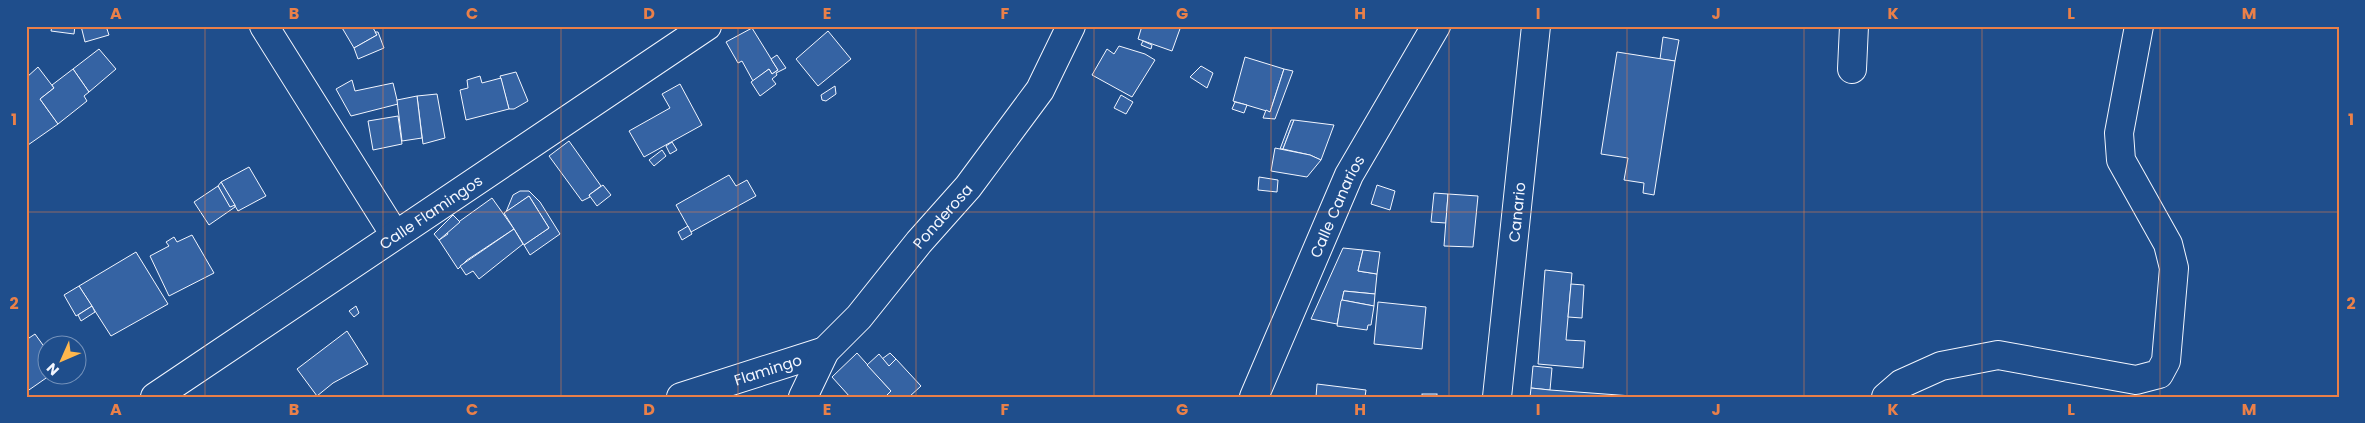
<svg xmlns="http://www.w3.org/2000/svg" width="2365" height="423" font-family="Poppins,sans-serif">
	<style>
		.building { fill: #3563a3; stroke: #f2f6ff }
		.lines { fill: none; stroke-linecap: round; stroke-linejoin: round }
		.minor-casing { stroke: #f2f6ff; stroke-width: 30 }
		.minor { stroke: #1f4e8c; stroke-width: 28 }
		.grid { fill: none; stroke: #ea8049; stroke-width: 1; stroke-opacity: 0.55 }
		.labels { text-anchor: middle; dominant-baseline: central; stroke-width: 4; stroke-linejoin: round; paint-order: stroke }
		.street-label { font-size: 15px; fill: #f2f6ff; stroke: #1f4e8c }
		.neatline { fill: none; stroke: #ea8049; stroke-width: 2 }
		.grid-label { font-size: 16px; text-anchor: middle; font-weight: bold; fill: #ea8049 }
	</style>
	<rect width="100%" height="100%" fill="#1f4e8c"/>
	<g class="building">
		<polygon points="52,26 75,26 74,34 51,31"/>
		<polygon points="81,26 106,26 109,35 85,42"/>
		<polygon points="341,26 372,26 377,35 354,48"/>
		<polygon points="1142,26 1181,26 1172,51 1138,39"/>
		<polygon points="752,28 778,70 772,74 769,69 753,81 742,61 738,63 726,42"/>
		<polygon points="828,31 851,59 818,86 796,59"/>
		<polygon points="375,32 378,32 384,48 358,59 354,48 377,35"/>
		<polygon points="1663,37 1679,40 1675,61 1660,59"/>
		<polygon points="1143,41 1152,45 1151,49 1141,45"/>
		<polygon points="1119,46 1145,54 1155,60 1132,97 1092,75 1107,49 1114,54"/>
		<polygon points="99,49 116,69 89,92 73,69"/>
		<polygon points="1617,52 1675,61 1654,195 1643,193 1644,183 1624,180 1628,158 1601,154"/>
		<polygon points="777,55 786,68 776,73 777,75 772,79 776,84 760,96 751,82 769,69 772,74 778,70 771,59"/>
		<polygon points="1245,57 1284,69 1270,112 1233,101"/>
		<polygon points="1201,66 1213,73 1207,88 1190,77"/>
		<polygon points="38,67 54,88 40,99 58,124 28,145 26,143 26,78"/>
		<polygon points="73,69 89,92 84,96 87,101 58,124 40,99 54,88 52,85"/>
		<polygon points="1284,69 1293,71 1275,119 1263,118 1266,110 1270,112"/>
		<polygon points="516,72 528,101 514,109 509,109 500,76"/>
		<polygon points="480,76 482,83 501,78 509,109 466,120 460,90 468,88 467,80"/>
		<polygon points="352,80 355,91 393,83 398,104 351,116 336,89"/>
		<polygon points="680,84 702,125 644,157 629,131 670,108 662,94"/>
		<polygon points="835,86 836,94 826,101 822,100 821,95"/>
		<polygon points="437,94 445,138 423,144 417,96"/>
		<polygon points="1121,95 1133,102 1126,114 1114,108"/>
		<polygon points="417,96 422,138 402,141 397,100"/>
		<polygon points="1235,102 1247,105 1244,113 1232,109"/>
		<polygon points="398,116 402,144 373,150 368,121"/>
		<polygon points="1291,120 1294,120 1283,149 1280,149"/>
		<polygon points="1294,120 1334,125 1321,160 1310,155 1283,149"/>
		<polygon points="569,141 601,186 589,195 590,197 582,201 549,156"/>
		<polygon points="672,142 677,150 670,154 666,146"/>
		<polygon points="1275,148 1310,155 1321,160 1307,177 1271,171"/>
		<polygon points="662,150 666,156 654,166 649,160"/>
		<polygon points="249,167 266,196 238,211 221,182"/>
		<polygon points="729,175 736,186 747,180 756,196 691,232 676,205"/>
		<polygon points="1259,177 1278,180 1277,192 1258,190"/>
		<polygon points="221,182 235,205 230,208 218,186"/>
		<polygon points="603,185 611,195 597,206 589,195"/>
		<polygon points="1377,185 1395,191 1390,210 1371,204"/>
		<polygon points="218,186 230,207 235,205 235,207 209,225 194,202"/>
		<polygon points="520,191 529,191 540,202 560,234 530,255 524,245 549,228 529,196 506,212 513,195"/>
		<polygon points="1434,193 1448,194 1446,223 1431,222"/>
		<polygon points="1448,194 1478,196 1473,247 1444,246"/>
		<polygon points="529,196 549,228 524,245 504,213"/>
		<polygon points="492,198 514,229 467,260 458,269 439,240 448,234 446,231"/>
		<polygon points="453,215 460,222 439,240 434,234"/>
		<polygon points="688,226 692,234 682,240 678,232"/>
		<polygon points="514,229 523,244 479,279 473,271 466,275 460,266"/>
		<polygon points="192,235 214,273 169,296 150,256 169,246 166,242 174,237 177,242"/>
		<polygon points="1343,248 1363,250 1358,271 1377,274 1375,294 1344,291 1337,324 1311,319"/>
		<polygon points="1363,250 1380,252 1377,274 1358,271"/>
		<polygon points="136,252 168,304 111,336 79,286"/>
		<polygon points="1545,270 1572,273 1566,340 1585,341 1583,368 1538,364"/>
		<polygon points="1571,284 1584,285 1582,318 1568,317"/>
		<polygon points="79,286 92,306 76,316 64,295"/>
		<polygon points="1344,291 1375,294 1374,306 1342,300"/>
		<polygon points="1342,300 1374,306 1371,325 1368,325 1367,330 1337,326 1341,301"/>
		<polygon points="1378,302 1426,307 1422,349 1374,344"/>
		<polygon points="92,306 95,312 81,321 78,315"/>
		<polygon points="356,306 359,313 354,317 349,311"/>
		<polygon points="347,331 368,364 333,383 317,396 297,369"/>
		<polygon points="35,334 48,352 48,376 49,376 26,392 26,357 29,355 26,352 26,340"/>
		<polygon points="857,353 891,391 885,397 850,397 832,377"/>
		<polygon points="890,353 896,359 889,366 882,359"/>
		<polygon points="879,354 889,366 896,359 921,386 909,397 885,397 891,391 867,365"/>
		<polygon points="1533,366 1552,368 1550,390 1531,388"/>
		<polygon points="1317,384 1366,390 1365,397 1316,397"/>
		<polygon points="1531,388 1550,390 1632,396 1530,397"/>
		<rect x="1422" y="394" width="15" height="3"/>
	</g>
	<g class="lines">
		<defs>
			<g id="minor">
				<polyline points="264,26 395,235"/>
				<polyline points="1852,69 1854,26"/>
				<path id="s1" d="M 155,397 L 707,26"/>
				<path id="s2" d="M 681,397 L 825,351"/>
				<path id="s3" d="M 803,397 L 825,351 L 859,317 L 919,242 L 968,187 L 1040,90 L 1071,26"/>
				<path id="s4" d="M 1254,397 L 1349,175 L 1436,26"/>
				<path id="s5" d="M 1497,397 L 1536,26"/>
				<polyline points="1886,397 1901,384 1941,366 1998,355 2136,380 2159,374 2166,361 2174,268 2168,244 2121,160 2119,133 2139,26"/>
			</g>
		</defs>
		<use href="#minor" class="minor-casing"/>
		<use href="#minor" class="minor"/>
	</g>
	<path class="grid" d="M 205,26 L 205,397M 383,26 L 383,397M 561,26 L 561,397M 738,26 L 738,397M 916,26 L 916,397M 1094,26 L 1094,397M 1271,26 L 1271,397M 1449,26 L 1449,397M 1627,26 L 1627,397M 1804,26 L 1804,397M 1982,26 L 1982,397M 2160,26 L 2160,397M 26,212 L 2339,212"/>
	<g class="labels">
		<g class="street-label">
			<text stroke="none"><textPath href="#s4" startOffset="208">Calle Canarios</textPath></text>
			<text stroke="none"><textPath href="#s1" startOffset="332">Calle Flamingos</textPath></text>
			<text stroke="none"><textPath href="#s5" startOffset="186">Canario</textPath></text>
			<text stroke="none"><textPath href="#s3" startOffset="230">Ponderosa</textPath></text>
			<text stroke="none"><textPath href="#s2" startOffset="91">Flamingo</textPath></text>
		</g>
	</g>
	<rect width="2365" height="423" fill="none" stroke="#1f4e8c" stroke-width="55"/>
	<g transform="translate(62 360) rotate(225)"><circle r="24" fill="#1f4e8c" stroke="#7391ba"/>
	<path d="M0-4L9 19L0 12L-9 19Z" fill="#ffb74d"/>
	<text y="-8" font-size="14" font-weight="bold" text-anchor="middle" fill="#f2f6ff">N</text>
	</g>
	<rect x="28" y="28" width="2310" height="368" class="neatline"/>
	<g class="grid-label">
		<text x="116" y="19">A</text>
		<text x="294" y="19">B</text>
		<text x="472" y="19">C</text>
		<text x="649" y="19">D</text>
		<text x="827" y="19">E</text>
		<text x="1005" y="19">F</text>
		<text x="1182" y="19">G</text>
		<text x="1360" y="19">H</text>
		<text x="1538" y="19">I</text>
		<text x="1716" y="19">J</text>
		<text x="1893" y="19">K</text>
		<text x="2071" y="19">L</text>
		<text x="2249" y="19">M</text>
		<text x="14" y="125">1</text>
		<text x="2351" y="125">1</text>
		<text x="14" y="309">2</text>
		<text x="2351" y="309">2</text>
		<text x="116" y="415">A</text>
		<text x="294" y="415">B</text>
		<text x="472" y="415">C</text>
		<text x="649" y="415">D</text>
		<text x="827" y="415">E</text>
		<text x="1005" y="415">F</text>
		<text x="1182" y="415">G</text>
		<text x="1360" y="415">H</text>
		<text x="1538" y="415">I</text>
		<text x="1716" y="415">J</text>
		<text x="1893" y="415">K</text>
		<text x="2071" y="415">L</text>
		<text x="2249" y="415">M</text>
	</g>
</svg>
